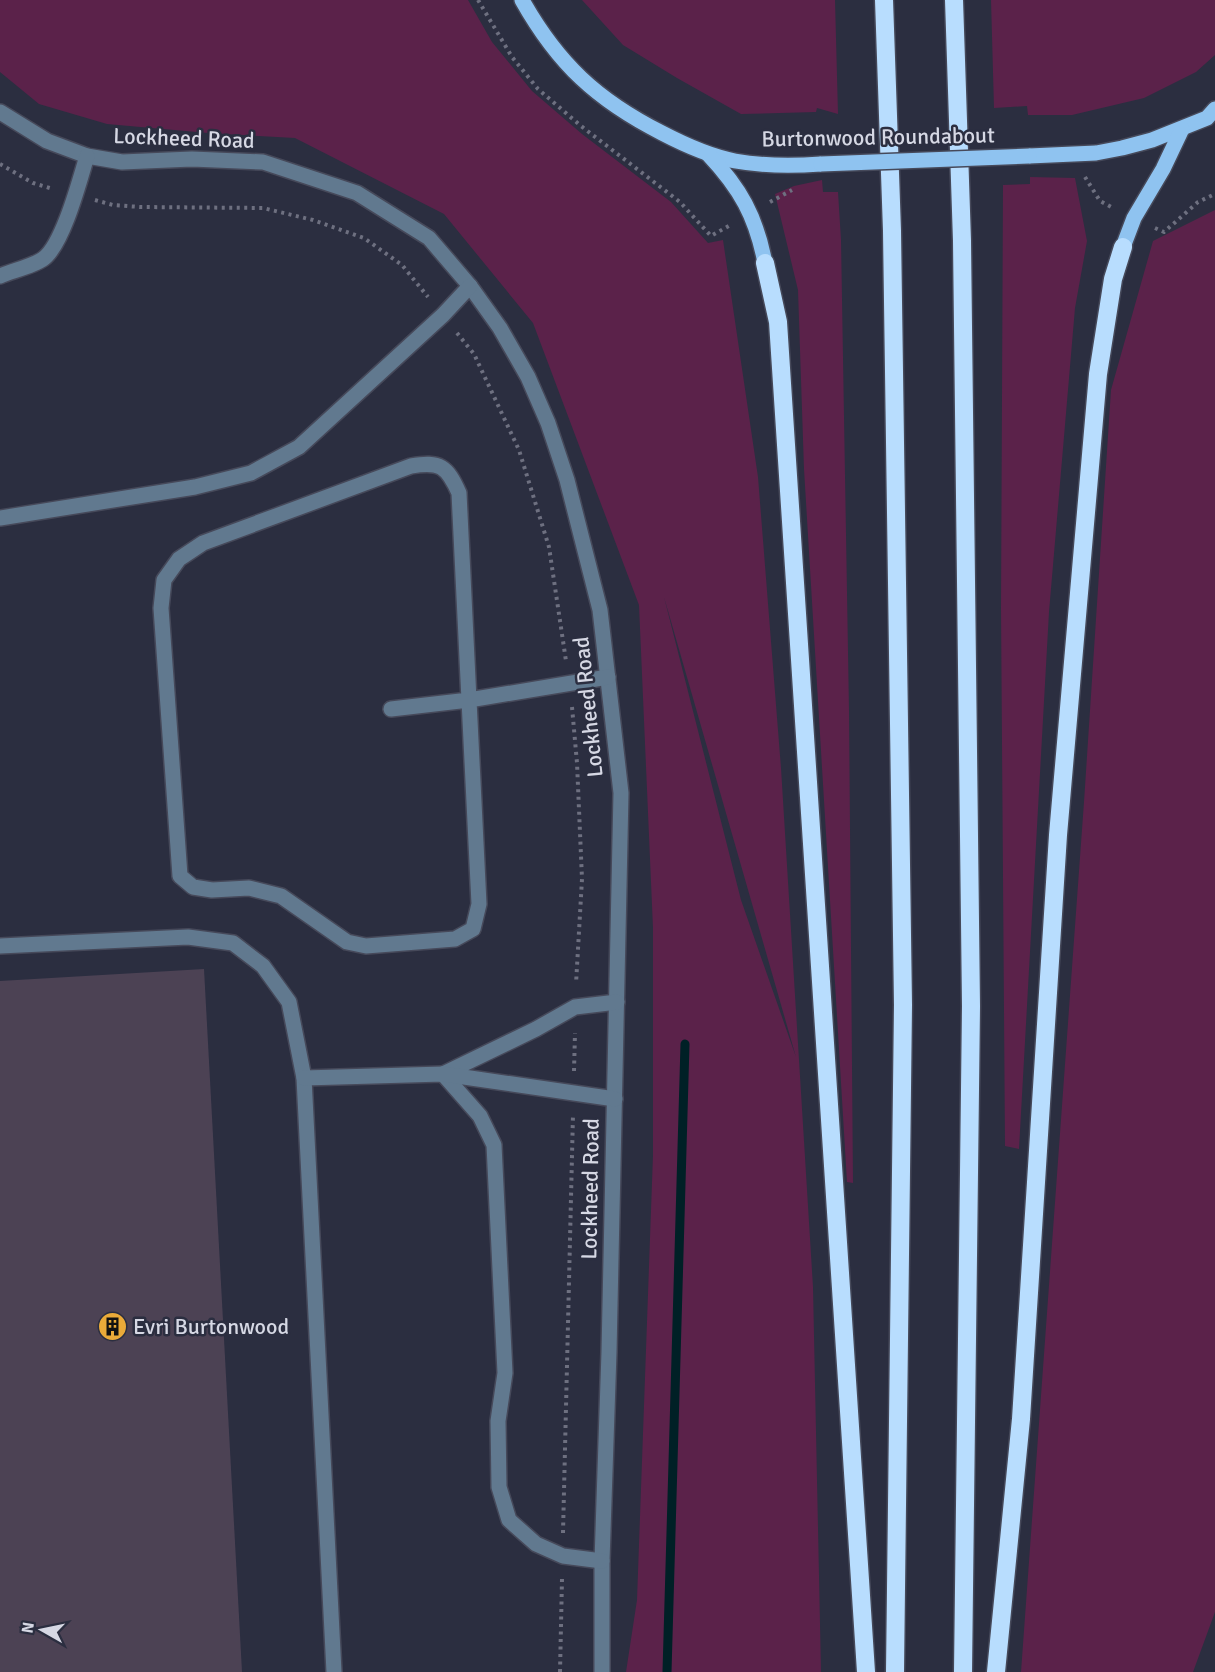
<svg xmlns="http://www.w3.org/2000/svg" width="1215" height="1672" font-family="Signika,sans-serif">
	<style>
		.green { fill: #5b224a; fill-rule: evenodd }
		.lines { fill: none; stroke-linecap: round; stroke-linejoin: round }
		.stream { stroke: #002026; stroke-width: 9 }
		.building { fill: #4c4254 }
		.minor-casing { stroke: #46495a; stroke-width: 18 }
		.major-casing { stroke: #46495a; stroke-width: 18 }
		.highway-casing { stroke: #46495a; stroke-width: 21 }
		.path { stroke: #6e7080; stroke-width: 4; stroke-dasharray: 3 4.5; stroke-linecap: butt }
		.minor { stroke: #61798f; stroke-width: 15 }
		.major { stroke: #8fc3f0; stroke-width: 15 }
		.highway { stroke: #b8ddfe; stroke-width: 18 }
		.major-bridge-casing { stroke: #46495a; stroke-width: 18; stroke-linecap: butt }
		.major-bridge { stroke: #8fc3f0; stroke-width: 15 }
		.labels { text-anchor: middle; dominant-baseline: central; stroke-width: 5; stroke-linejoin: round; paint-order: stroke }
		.street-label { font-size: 22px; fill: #d6d8e4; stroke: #2b2e40 }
		.poi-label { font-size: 22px; fill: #d6d8e4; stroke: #2b2e40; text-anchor: start }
	</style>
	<rect width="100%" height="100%" fill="#2b2e40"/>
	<g class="green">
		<path d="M 0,0 L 468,0 L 492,42 L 532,91 L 582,134 L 671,202 L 708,243 L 723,240 L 758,477 L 781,768 L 813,1287 L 821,1672 L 626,1672 L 637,1600 L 653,1155 L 653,928 L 639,605 L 533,323 L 444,214 L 295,138 L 208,133 L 107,124 L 39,104 L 0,72 ZM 664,597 L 796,1057 L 741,900 Z"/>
		<polygon points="582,0 835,0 838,114 817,108 816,112 741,114 677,78 623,45"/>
		<polygon points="991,0 1215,0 1215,55 1196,72 1144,98 1072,115 1028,115 1027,106 994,108"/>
		<polygon points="1030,177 1075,178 1087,241 1075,308 1049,612 1019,1149 1005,1146 1001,609 1003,185 1030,184"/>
		<polygon points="822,180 823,192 838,192 841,240 849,710 853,1183 847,1182 804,469 798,290 775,194 794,186"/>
		<polygon points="1215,210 1215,1612 1193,1672 1021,1672 1084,802 1111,390 1153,241"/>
	</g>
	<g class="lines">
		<polyline class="stream" points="667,1672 685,1044"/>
	</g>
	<polygon class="building" points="204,969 242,1672 0,1672 0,981"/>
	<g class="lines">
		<defs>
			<g id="minor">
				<polyline points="0,112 47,141 87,156 122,162 192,159 263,162 357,193 429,238 470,286 500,328 528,377 548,423 567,480 600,610 621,793 609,1352 602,1561 602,1672"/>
				<path d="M 0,276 C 12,271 33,266 43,259 C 63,245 80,179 87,156"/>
				<polyline points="0,518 195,487 251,473 299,447 443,315 470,286"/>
				<path d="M 391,709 L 469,700 L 459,493 C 447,466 440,461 411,466 L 203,543 L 179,559 L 164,580 L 161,608 L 180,876 L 193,887 L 212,890 L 249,888 L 281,896 L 347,942 L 366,946 L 455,939 L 473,929 L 479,904 L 469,700 L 608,677"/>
				<polyline points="0,946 188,937 233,943 263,966 289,1002 304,1078 334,1672"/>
				<polyline points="443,1074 480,1116 494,1145 505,1373 498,1421 499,1487 509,1520 536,1544 563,1556 602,1561"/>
				<polyline points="443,1074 536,1029 575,1007 617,1002"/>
				<polyline points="304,1078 443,1074 615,1099"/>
			</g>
			<g id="major">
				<path d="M 522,0 C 558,64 597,100 662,133 C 685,145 709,156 735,161 C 763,166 793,166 821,164"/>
				<path d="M 708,154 C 740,188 756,216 765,263"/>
				<polyline points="1029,156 1096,153 1122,148 1152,140 1207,118 1215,109"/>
				<polyline points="1123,247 1134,218 1163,169 1182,129"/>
			</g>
			<g id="highway">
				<polyline points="884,0 892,231 903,1005 895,1672"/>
				<polyline points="954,0 962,241 971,1006 963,1672"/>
				<polyline points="765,263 778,322 866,1672"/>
				<polyline points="996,1672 1021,1419 1058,835 1098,374 1113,279 1123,247"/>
			</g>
		</defs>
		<use href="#minor" class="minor-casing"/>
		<use href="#major" class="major-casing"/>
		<use href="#highway" class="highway-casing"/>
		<g class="path">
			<polyline points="478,0 512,57 538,89 581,126 680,202 711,236 732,224"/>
			<polyline points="0,164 33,183 53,189"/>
			<polyline points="1085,177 1100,201 1113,208"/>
			<polyline points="95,200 113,205 140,207 263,208 313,220 364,238 402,265 428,297"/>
			<polyline points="770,202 792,190"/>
			<polyline points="1155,228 1164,232 1198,202 1215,194"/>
			<polyline points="457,333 474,354 519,450 549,547 566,661"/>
			<polyline points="572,707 577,763 582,879 576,984"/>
			<polyline points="574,1071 575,1033"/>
			<polyline points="563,1533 573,1114"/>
			<polyline points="560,1672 562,1579"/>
		</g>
		<use href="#minor" class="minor"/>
		<use href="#major" class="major"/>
		<use href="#highway" class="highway"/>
		<defs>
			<polyline id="major-bridge" points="821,164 1029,156"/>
		</defs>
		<use href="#major-bridge" class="major-bridge-casing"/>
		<use href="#major-bridge" class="major-bridge"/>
	</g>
	<defs>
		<symbol id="building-disc" viewBox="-11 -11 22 22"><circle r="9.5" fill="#eaaa39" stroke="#2b2e40"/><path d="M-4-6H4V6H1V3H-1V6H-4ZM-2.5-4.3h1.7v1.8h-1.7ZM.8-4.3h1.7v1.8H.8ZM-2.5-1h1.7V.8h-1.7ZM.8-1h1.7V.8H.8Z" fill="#111"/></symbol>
	</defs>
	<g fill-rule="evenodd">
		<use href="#building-disc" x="96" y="1310" width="33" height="33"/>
	</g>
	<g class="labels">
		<g class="street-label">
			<text transform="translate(878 137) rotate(-1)">Burtonwood Roundabout</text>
			<text transform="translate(184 138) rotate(2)">Lockheed Road</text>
			<text transform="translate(588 707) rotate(-96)">Lockheed Road</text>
			<text transform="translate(590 1189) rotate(-89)">Lockheed Road</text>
		</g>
		<g class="poi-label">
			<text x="133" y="1326">Evri Burtonwood</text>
		</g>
	</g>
	<g transform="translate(42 1630) rotate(279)" stroke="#2b2e40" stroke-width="4.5" paint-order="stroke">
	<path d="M0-4.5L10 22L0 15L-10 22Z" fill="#d6d8e4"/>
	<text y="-9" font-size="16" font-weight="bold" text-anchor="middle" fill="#d6d8e4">N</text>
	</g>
</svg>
